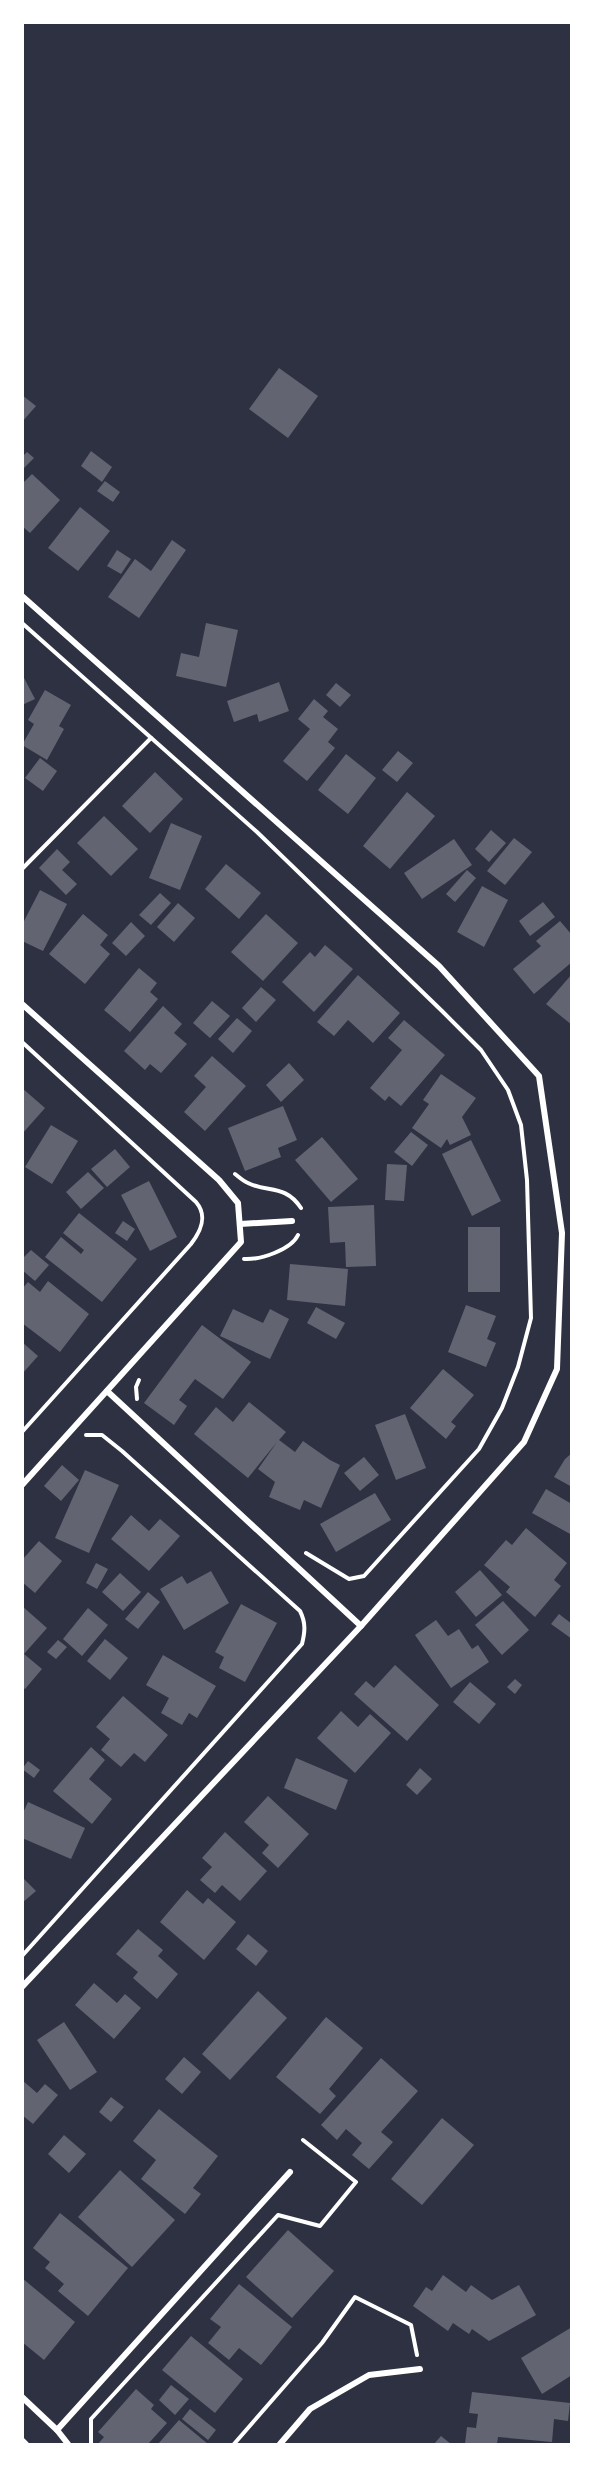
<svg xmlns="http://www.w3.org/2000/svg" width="594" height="2467" font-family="'Open Sans',sans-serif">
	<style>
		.building { fill: #626471 }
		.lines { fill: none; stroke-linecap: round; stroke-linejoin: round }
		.path { stroke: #fff; stroke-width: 4 }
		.minor { stroke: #fff; stroke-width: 6 }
	</style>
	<rect width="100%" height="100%" fill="#2d3142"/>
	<g class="building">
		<polygon points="279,368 318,396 288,438 249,409"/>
		<polygon points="22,395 36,406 22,422"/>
		<polygon points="91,451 112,467 102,482 81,466"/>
		<polygon points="27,452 34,458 22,470 22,457"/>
		<polygon points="32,474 60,500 30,533 22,526 22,484"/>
		<polygon points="105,481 120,492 113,502 97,491"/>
		<polygon points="80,507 110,531 78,571 48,548"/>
		<polygon points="172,540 186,550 139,618 108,597 135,559 151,571"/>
		<polygon points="117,550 131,559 121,574 107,566"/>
		<polygon points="206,623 238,630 226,687 176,676 181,653 199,657"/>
		<polygon points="22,674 35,699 22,705"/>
		<polygon points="279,682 289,711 259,722 257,714 234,722 227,701"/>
		<polygon points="336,683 351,695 340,707 326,695"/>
		<polygon points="45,690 71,705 59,726 64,729 47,760 22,745 34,724 28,720"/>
		<polygon points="314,699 328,711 323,717 338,729 328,742 335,748 307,781 283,761 310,729 298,719"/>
		<polygon points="398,751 413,763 397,782 382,770"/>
		<polygon points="346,754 376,778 348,814 318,790"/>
		<polygon points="40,758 57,771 43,791 25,778"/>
		<polygon points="155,772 183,799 150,833 122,806"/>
		<polygon points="407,792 435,816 390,869 363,846"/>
		<polygon points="104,816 138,849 111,876 77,843"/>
		<polygon points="171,823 202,836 180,890 149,878"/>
		<polygon points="491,830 506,843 489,862 475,849"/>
		<polygon points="514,838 532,852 505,885 487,871"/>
		<polygon points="454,839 472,865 422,899 404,873"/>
		<polygon points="57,849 70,862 62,870 77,884 66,895 39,868"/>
		<polygon points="226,864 261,893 239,919 205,889"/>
		<polygon points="467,870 476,878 455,902 446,894"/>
		<polygon points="482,886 508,900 484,947 457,932"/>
		<polygon points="40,890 67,904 43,951 22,941 22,925"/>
		<polygon points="160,893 171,903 151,925 139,915"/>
		<polygon points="543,902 555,917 530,936 519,921"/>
		<polygon points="178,903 195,918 174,942 157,927"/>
		<polygon points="83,914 108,935 100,945 110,954 85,984 49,954"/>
		<polygon points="266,914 298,943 263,981 231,952"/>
		<polygon points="560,921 572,935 572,962 534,994 513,969 541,946 536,941"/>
		<polygon points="131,922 145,936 126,956 112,943"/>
		<polygon points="325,945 353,969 314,1012 282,982 310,952 315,957"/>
		<polygon points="139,968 157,983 150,992 158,999 130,1032 104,1010"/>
		<polygon points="572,974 572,1025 546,1004"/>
		<polygon points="358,975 400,1013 373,1043 348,1020 334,1036 317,1022"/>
		<polygon points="261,987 276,1000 256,1022 242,1008"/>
		<polygon points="212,1001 230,1016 210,1038 193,1023"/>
		<polygon points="163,1006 182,1024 174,1033 187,1044 161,1073 150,1064 145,1070 124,1051"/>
		<polygon points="237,1018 252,1031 233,1053 218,1039"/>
		<polygon points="404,1020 445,1055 401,1106 389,1096 385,1101 370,1088 402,1050 388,1038"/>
		<polygon points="212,1056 246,1086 205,1131 184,1112 206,1087 194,1076"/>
		<polygon points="289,1063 304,1080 281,1102 266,1085"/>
		<polygon points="441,1074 476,1098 462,1117 471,1135 450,1145 447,1139 441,1148 412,1128 429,1104 423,1100"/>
		<polygon points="22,1088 45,1108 22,1134"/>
		<polygon points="283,1106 297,1140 278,1148 281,1157 245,1171 228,1128"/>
		<polygon points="51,1125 78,1141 52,1184 25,1167"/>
		<polygon points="411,1132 428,1145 412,1166 394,1152"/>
		<polygon points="322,1137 358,1179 331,1202 295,1160"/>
		<polygon points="471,1140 501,1201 472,1216 442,1154"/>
		<polygon points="115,1149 130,1167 107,1187 91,1169"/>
		<polygon points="387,1164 407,1165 404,1201 385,1200"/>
		<polygon points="88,1172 104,1188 81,1209 66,1192"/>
		<polygon points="149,1181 177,1237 150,1251 121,1195"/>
		<polygon points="374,1205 376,1266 346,1267 345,1242 330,1243 328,1207"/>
		<polygon points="79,1213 137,1259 102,1302 45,1257 61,1237 81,1254 84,1250 63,1233"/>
		<polygon points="123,1221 135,1229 127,1241 115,1233"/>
		<rect x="468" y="1227" width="32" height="65"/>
		<polygon points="31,1250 49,1265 35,1281 22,1270 22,1259"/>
		<polygon points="290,1264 348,1269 345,1306 287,1300"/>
		<polygon points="48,1281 89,1314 60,1352 22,1323 22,1289 28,1282 40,1292"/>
		<polygon points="466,1305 496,1316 487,1339 496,1343 486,1367 448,1352"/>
		<polygon points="316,1307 345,1323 336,1339 307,1323"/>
		<polygon points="233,1309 263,1323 270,1309 289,1319 270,1359 220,1336"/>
		<polygon points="202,1325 251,1362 223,1399 195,1379 179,1400 187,1406 174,1425 144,1403"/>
		<polygon points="22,1342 38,1356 22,1374"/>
		<polygon points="443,1369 474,1395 451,1422 456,1426 446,1439 410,1408"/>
		<polygon points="249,1402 286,1432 279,1440 295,1452 303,1441 330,1460 340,1465 321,1508 304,1500 300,1510 269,1497 275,1482 258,1469 277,1442 248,1478 194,1434 216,1407 233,1422"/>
		<polygon points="405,1414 426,1468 396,1480 375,1425"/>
		<polygon points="572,1453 572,1487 554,1477 565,1459"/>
		<polygon points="364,1457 379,1475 360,1491 344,1473"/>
		<polygon points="62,1465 79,1480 61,1501 44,1486"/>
		<polygon points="85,1470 119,1485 89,1553 55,1538"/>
		<polygon points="546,1489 570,1503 572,1500 572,1535 532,1513"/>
		<polygon points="375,1493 391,1520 336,1552 320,1524"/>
		<polygon points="131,1515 149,1531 160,1519 180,1536 149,1571 111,1539"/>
		<polygon points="526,1528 567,1563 554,1580 561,1586 535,1617 506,1592 510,1587 484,1565 506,1540 512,1545"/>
		<polygon points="39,1541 62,1561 35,1593 22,1582 22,1560"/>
		<polygon points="96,1563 108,1569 97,1589 86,1583"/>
		<polygon points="480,1570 502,1595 476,1617 455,1592"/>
		<polygon points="211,1571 229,1603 184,1630 160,1589 182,1576 187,1584"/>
		<polygon points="120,1573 141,1592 123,1611 102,1592"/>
		<polygon points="148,1592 160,1602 138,1629 125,1619"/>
		<polygon points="503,1601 529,1630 502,1655 475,1625"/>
		<polygon points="241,1604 277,1623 245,1682 219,1668 224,1657 215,1652"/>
		<polygon points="22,1606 47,1628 24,1654 42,1669 25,1689 22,1687"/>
		<polygon points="88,1608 108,1625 82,1656 63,1639"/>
		<polygon points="559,1614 572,1624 572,1639 551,1624"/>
		<polygon points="436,1620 448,1636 459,1629 472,1649 478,1645 489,1662 451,1688 415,1635"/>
		<polygon points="105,1639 128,1658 110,1680 87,1661"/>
		<polygon points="58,1640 67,1647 56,1659 47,1652"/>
		<polygon points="163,1655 216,1686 197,1718 189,1713 182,1725 161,1713 169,1698 146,1685"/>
		<polygon points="395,1665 439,1705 407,1741 354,1694 366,1681 374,1688"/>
		<polygon points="515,1679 522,1685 515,1694 507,1687"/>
		<polygon points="470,1682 496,1704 479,1724 453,1702"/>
		<polygon points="123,1696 168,1735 145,1762 134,1753 121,1767 101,1750 110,1739 96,1727"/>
		<polygon points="341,1711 358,1727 370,1714 391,1733 355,1773 317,1738"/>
		<polygon points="91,1747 105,1760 89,1779 112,1799 92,1824 53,1791"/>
		<polygon points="296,1758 348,1780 336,1810 284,1788"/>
		<polygon points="28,1761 40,1770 34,1778 22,1769"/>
		<polygon points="420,1768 432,1779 417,1795 406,1785"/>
		<polygon points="268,1796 309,1834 278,1868 262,1853 269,1845 244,1822"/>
		<polygon points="28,1802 85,1828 71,1859 22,1838 22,1815"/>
		<polygon points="225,1832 267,1871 240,1901 222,1885 215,1893 200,1880 212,1867 202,1858"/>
		<polygon points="22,1877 36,1891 22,1903"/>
		<polygon points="187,1890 203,1904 208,1898 236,1922 204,1960 160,1922"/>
		<polygon points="138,1929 163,1950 158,1956 178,1974 157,1999 133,1978 138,1972 116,1954"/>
		<polygon points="248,1934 268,1951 256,1966 236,1949"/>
		<polygon points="94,1983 117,2003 125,1994 141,2008 114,2039 75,2005"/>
		<polygon points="258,1991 287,2018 230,2080 202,2054"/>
		<polygon points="326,2017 363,2048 329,2089 336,2096 320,2114 276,2077"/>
		<polygon points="64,2022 97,2072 70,2090 37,2040"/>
		<polygon points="184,2057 201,2072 182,2094 165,2079"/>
		<polygon points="381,2058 418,2091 381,2132 393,2142 369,2169 352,2155 362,2143 346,2129 337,2140 321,2125"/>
		<polygon points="22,2080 37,2093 45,2084 58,2095 33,2124 22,2115"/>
		<polygon points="111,2097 124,2107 111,2122 99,2112"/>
		<polygon points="159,2109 218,2156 193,2188 201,2194 185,2214 141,2179 156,2160 133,2141"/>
		<polygon points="442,2118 474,2145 422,2205 391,2179"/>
		<polygon points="64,2135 86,2154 69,2173 48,2154"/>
		<polygon points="120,2170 175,2220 132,2267 78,2217"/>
		<polygon points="60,2213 128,2268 88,2316 58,2291 64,2284 45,2268 50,2262 33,2248"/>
		<polygon points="288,2230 334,2271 292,2318 246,2277"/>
		<polygon points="443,2275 466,2292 471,2285 492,2300 519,2285 536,2315 489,2341 472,2329 469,2334 453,2323 448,2331 413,2306 426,2287 432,2291"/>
		<polygon points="22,2278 75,2322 44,2360 22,2342"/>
		<polygon points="239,2284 292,2327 261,2365 239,2348 229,2360 208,2343 221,2327 210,2319"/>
		<polygon points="572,2327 572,2375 542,2394 521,2358"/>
		<polygon points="191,2336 243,2379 215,2413 162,2370"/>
		<polygon points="171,2385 189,2399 175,2415 159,2400"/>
		<polygon points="136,2389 154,2405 151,2409 167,2423 148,2444 98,2444 104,2437 98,2432"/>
		<polygon points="472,2392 570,2403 568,2421 554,2419 552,2442 498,2437 497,2444 465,2444 467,2427 476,2428 478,2414 469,2413"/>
		<polygon points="190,2409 216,2430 208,2440 182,2419"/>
		<polygon points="179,2420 208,2444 158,2444"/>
		<polygon points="441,2436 451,2444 434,2444"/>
	</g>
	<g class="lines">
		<g class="path">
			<polyline points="22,623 257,832 442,1011 481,1050 508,1090 521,1125 527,1180 531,1318 518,1367 502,1408 479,1449 364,1576 349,1579 306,1553"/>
			<polyline points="22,869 151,738"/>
			<path d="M 22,1042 L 196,1202 C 208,1216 201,1231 191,1244 L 22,1432"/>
			<path d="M 235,1174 C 239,1177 243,1181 248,1183 C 268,1193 285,1184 301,1208"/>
			<path d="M 244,1259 C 260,1260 291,1250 298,1235"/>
			<polyline points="137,1399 136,1387 139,1380"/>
			<path d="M 22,1956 L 302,1644 C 305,1632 306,1623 300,1611 L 122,1451 L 102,1435 L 86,1435"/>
			<polyline points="22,2439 27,2444"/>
			<polyline points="91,2444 91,2419 278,2215 320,2226 356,2182 303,2140"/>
			<polyline points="234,2444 322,2343 355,2297 411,2325 417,2355"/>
		</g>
		<g class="minor">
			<polyline points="22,596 439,966 539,1076 562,1233 557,1369 524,1442 361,1626 22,1987"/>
			<polyline points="22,1004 219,1180 238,1203 241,1242 22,1485"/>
			<polyline points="240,1224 292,1221"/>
			<polyline points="107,1391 361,1626"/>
			<polyline points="22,2397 57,2430 68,2444"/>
			<polyline points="57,2430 290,2172"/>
			<polyline points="280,2444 310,2409 369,2375 420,2369"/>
		</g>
	</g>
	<rect width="594" height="2467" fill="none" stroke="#ffffff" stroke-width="48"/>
</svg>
